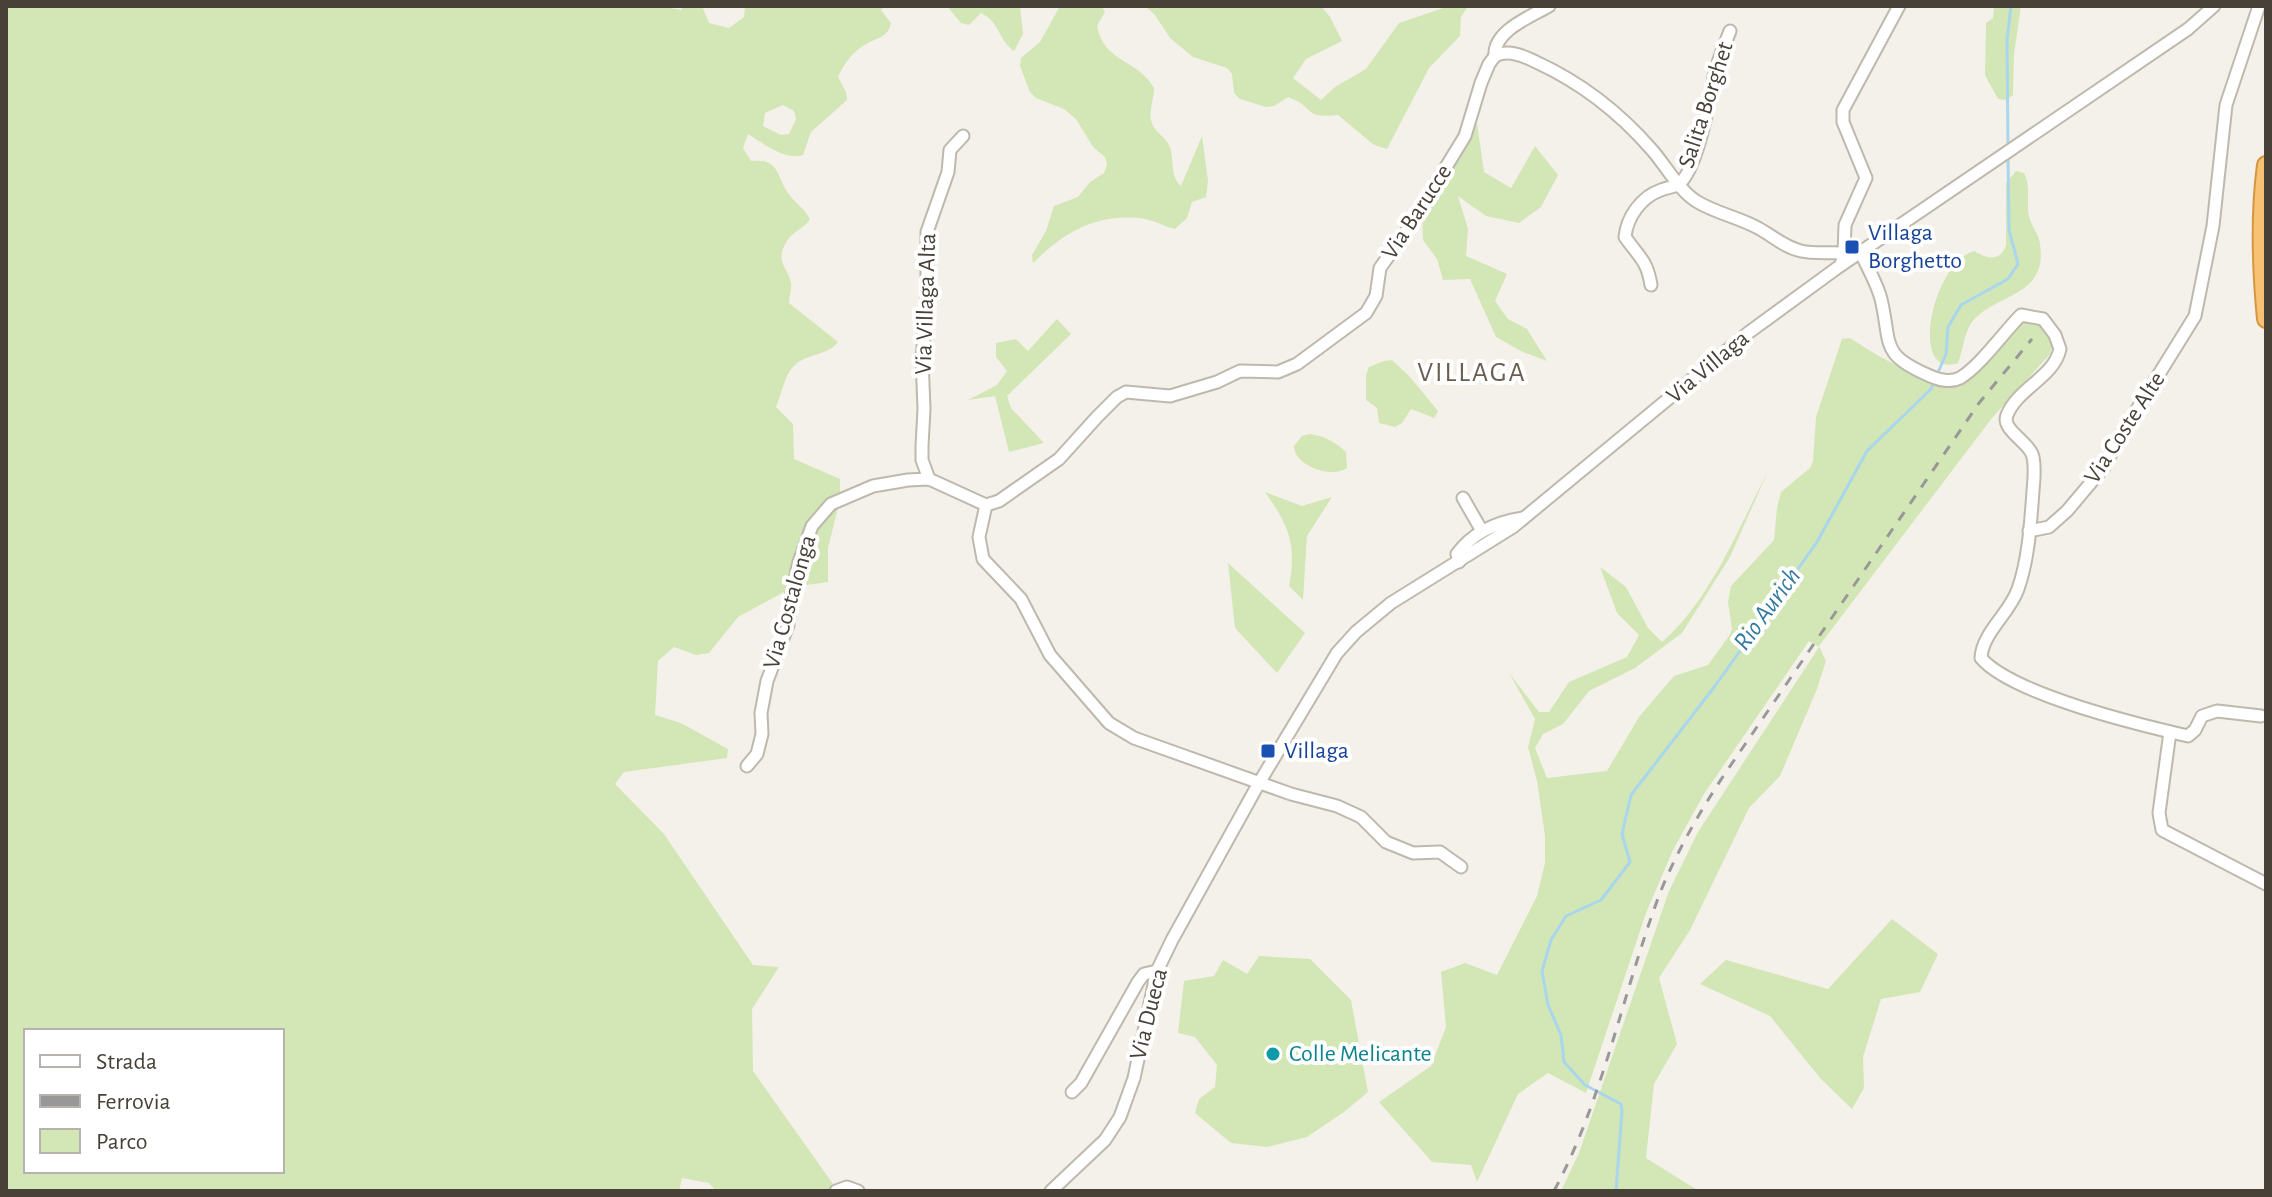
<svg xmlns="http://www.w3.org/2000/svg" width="2272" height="1197" font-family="'Alegreya Sans',sans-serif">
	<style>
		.green { fill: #d3e6b5; fill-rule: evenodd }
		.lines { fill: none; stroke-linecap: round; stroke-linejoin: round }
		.stream { stroke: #aad6ed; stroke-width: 3 }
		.minor-casing { stroke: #bfb8ad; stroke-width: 15 }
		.highway-casing { stroke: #d69642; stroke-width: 20 }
		.minor { stroke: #fff; stroke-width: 11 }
		.highway { stroke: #f7c273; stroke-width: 16 }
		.rail { stroke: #989898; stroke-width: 3; stroke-dasharray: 10 10; stroke-linecap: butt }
		.transit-dot { fill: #1a4fb4; stroke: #fff; stroke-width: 3 }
		.culture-dot { fill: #0f9aa8; stroke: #fff; stroke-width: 3 }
		.labels { text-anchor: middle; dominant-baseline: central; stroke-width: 8; stroke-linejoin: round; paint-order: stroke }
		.street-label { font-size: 24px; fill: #484138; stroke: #fff }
		.transit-label { font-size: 24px; fill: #164399; stroke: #fff; text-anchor: start }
		.culture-label { font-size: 24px; fill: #0d838f; stroke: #fff; text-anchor: start }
		.water-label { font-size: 26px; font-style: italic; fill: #32789f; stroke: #fff }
		.quarter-label { font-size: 28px; letter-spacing: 2px; fill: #6a5e50; stroke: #fff }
	</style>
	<rect width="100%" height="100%" fill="#f4f1ea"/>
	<g class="green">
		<path d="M 6,6 L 660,6 L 681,10 L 684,6 L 702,6 L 709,23 L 729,28 L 744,17 L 745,6 L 885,6 L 881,10 L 891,23 C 888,37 879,37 868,43 C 854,50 844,63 838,77 L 846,92 L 847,100 L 811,132 L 803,155 C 784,161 763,143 748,134 L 743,148 L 751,161 C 780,158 776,176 788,193 C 795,203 804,208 810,219 C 804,229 793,231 787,241 C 774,262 787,265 791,283 C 792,289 789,296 789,303 L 838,342 C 828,356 806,353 794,366 C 785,374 781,396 776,407 L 793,424 L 794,459 L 840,479 L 840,500 L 828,548 L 828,582 L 793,587 L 738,617 L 709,653 L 696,655 L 674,647 L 658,661 L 655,715 L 681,723 L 728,749 L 727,758 L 624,772 L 615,784 L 664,834 L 753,965 L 779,967 L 752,1009 L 753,1071 L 833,1184 L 828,1191 L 716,1191 L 709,1183 L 682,1178 L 679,1191 L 6,1191 ZM 783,105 L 794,111 L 796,119 L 789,134 L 781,135 L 763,126 L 765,113 ZM 26,1031 L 282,1031 L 282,1171 L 26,1171 Z"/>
		<path d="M 947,6 L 1020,6 L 1023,34 L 1014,51 C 999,41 999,21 981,13 L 969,25 L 961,23 Z"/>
		<path d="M 1060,6 L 1102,6 L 1105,12 L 1097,26 C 1104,63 1138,59 1154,88 C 1154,99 1149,109 1151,120 C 1153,132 1164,135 1169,145 C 1175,159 1169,175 1181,186 L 1202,136 L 1208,181 L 1206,197 L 1192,202 L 1187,218 L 1175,229 C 1165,227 1156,221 1145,219 C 1099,212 1065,231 1033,263 L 1032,255 L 1046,231 L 1054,206 L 1078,197 L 1090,182 L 1104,173 L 1107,165 L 1105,157 L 1093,147 L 1076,119 L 1064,109 L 1036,98 L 1030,92 L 1020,66 L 1021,58 L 1040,42 Z"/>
		<path d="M 1145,6 L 1321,6 L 1330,17 L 1342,41 L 1306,59 L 1293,78 L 1321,100 L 1335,87 L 1366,69 L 1399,23 L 1449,6 L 1468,6 L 1461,17 L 1460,36 L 1429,68 L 1387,149 L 1374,145 L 1338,115 C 1302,119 1316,107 1288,97 L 1274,106 L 1266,107 L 1240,99 L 1234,93 L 1232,74 L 1227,68 L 1193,57 L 1170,38 L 1155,15 Z"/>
		<polygon points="1994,6 2021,6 2014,54 2013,95 2007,100 1998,99 1985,75 1986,23 1993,18"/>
		<polygon points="1477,123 1484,172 1511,188 1535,146 1558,175 1541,207 1519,223 1486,216 1458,196 1468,229 1466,256 1507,274 1495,301 1508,319 1527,329 1547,361 1521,351 1496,337 1470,279 1443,280 1437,259 1423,240 1422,217"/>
		<path d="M 2016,171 L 2024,173 C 2031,186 2026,202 2029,216 C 2031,226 2039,234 2040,244 C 2048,298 1996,292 1972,322 C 1964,333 1963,351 1958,363 C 1908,380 1932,263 1974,251 C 1987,259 2001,262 2006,245 L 2006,183 Z"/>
		<polygon points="1057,319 1071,334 1007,396 1011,408 1044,443 1009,452 995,396 968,400 997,385 1007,371 996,357 996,343 1016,339 1028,351"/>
		<path d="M 2023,320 L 2042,325 L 2053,341 L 2051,353 L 1992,418 L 1819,646 L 1826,661 L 1817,689 L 1780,776 L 1749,808 L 1690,930 L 1659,978 L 1677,1044 L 1654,1084 L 1646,1158 L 1699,1191 L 1561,1191 L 1579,1153 L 1669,891 L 1698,832 L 1819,647 L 1809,641 L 1704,794 L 1673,850 L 1646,913 L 1586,1093 L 1548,1073 L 1518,1094 L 1477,1182 L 1471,1165 L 1432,1162 L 1379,1102 L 1431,1066 L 1446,1027 L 1441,972 L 1465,963 L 1497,975 L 1537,896 L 1545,863 L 1545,836 L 1537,781 L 1528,747 L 1535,719 L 1509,673 L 1539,712 L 1549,712 L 1569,682 L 1627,657 L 1639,635 L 1617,613 L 1600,567 L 1626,587 L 1648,628 L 1662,642 C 1710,601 1739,527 1768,471 L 1730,557 L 1682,633 L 1635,668 L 1589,691 L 1563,724 L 1543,734 L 1535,748 L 1547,778 L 1607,771 L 1639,717 L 1674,676 L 1708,665 L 1729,636 L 1732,629 L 1728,602 L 1731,586 L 1774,540 L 1777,508 L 1781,492 L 1810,468 L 1813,461 L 1816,417 L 1842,339 L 1850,338 C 1883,360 1918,379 1958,387 Z"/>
		<polygon points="1392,360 1410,377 1438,411 1434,418 1411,409 1402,423 1395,427 1379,423 1377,408 1366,400 1366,375 1369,367 1384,361"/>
		<path d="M 1310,434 C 1325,436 1335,442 1346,452 L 1347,468 C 1332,479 1294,466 1294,446 L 1302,436 Z"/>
		<path d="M 1265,492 L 1302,506 L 1332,497 L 1307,536 L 1303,600 L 1289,586 C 1297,544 1289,526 1265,492 Z"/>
		<polygon points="1228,563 1305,633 1277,673 1235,628"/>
		<polygon points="1892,919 1938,954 1920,992 1881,999 1863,1057 1864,1088 1852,1109 1821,1079 1770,1016 1700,984 1726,960 1828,989"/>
		<polygon points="1259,956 1310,959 1351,1000 1368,1092 1344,1112 1307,1137 1267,1147 1231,1143 1195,1113 1199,1099 1215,1087 1217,1065 1195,1037 1178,1033 1184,981 1214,976 1223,960 1247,974"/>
	</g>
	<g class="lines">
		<g class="stream">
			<polyline points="2008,146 2007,40 2011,6"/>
			<polyline points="1616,1191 1622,1111 1621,1104 1585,1085 1564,1062 1561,1035 1548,1005 1542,971 1551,940 1566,916 1601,900 1630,862 1622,834 1631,795 1715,686 1817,542 1867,451 1931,389 1946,354 1948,327 1961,305 2008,279 2018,264 2009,230 2008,158"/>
		</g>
		<defs>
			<g id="minor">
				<path d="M 1495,56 C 1508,49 1524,56 1536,62 C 1582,83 1619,112 1652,150 C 1666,166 1678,189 1696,201 C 1715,213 1738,217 1758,228 C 1773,236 1784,247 1801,251 C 1814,254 1830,252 1844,253 L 1841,265"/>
				<path d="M 1495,56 C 1493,31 1530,17 1549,6"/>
				<polyline points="1844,253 1845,225 1866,178 1843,122 1843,110 1899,6"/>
				<path d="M 1861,253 C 1867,267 1877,283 1881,299 C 1892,345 1879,354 1930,376 C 1939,380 1950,383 1960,378 C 1981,365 2003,333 2021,315 L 2043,319 L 2055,335 L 2060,349 C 2054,377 2018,388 2007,415 C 2001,429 2027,441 2032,454 C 2035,461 2034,471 2034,478 C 2031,514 2030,555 2018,589 C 2010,613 1982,633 1981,658 C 2012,694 2140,725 2188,736 L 2195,730 L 2202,716 L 2217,711 L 2261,716"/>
				<path d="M 1651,285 C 1647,260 1639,257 1625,237 C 1627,217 1641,197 1661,190 C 1665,188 1675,187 1679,184 C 1698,169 1710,96 1715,72 C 1719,58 1725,44 1730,31"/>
				<polyline points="929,479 922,460 922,446 924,409 922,358 927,304 927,232 948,172 950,150 963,136"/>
				<polyline points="1463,498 1482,531"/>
				<polyline points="986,505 999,501 1059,459 1097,417 1117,397 1126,392 1170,396 1217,382 1240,371 1278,372 1297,364 1366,313 1376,296 1380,268 1408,229 1465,136 1481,83 1489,64 1495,56"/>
				<polyline points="986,505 979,537 983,559 1021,599 1050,655 1109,723 1134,738 1291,794 1337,806 1361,817 1386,842 1413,853 1440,852 1461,867"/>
				<polyline points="2029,531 2049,527 2067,511 2104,467 2120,437 2195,316 2213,226 2226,105 2259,6"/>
				<path d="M 1459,562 L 1457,554 C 1473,532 1497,522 1523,518"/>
				<polyline points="2170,732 2159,813 2162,830 2266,884"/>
				<polyline points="747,766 757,754 762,734 761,713 767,681 788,625 791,597 799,562 812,526 831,504 873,486 908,480 929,479 986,505"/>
				<polyline points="1072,1092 1081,1083 1138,982 1144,974 1157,971"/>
				<polyline points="836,1191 847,1187 858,1191"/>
				<polyline points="1051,1191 1105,1140 1120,1117 1134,1078 1157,971 1172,940 1259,783 1337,653 1356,632 1391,603 1513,527 1748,333 1837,268 2188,29 2214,6"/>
			</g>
			<path id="highway" d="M 2266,165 C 2259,217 2261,267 2266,319"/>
		</defs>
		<use href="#minor" class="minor-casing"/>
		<use href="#highway" class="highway-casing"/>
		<use href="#minor" class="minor"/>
		<use href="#highway" class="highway"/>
		<path class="rail" d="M 1554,1191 C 1604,1098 1623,991 1660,893 C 1677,851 1699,813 1724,775 L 1979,403 L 2032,339"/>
	</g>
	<g class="transit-dot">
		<rect x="1844" y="239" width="16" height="16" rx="4"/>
		<rect x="1260" y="743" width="16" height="16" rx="4"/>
	</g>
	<circle class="culture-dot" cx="1273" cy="1054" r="8"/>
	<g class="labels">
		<g class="street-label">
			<text transform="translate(1706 105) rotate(-72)">Salita Borghet</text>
			<text transform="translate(1417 212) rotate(-57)">Via Barucce</text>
			<text transform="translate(926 304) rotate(-88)">Via Villaga Alta</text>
			<text transform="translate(1708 367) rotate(-40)">Via Villaga</text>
			<text transform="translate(2125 428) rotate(-57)">Via Coste Alte</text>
			<text transform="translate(790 602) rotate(-74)">Via Costalonga</text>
			<text transform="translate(1149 1014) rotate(-76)">Via Dueca</text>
		</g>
		<g class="transit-label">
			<text x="1868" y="233">Villaga<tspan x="1868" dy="28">Borghetto</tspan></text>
			<text x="1284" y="751">Villaga</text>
		</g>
		<g class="culture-label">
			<text x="1289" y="1054">Colle Melicante</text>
		</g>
		<g class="water-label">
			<text transform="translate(1767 609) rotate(-54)">Rio Aurich</text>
		</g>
		<g class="quarter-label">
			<text x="1472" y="373">VILLAGA</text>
		</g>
	</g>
	<rect width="2272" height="1197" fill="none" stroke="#484138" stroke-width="16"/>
	<rect x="24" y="1029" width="260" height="144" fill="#ffffff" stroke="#b6b3af" stroke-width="2"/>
	<rect x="40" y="1055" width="40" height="12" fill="#ffffff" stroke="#b6b3af" stroke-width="2"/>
	<text x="96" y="1069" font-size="24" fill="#484138">Strada</text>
	<rect x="40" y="1095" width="40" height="12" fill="#989898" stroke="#b6b3af" stroke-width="2"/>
	<text x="96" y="1109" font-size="24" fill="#484138">Ferrovia</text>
	<rect x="40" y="1129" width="40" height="24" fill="#d3e6b5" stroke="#b6b3af" stroke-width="2"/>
	<text x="96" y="1149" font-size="24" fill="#484138">Parco</text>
</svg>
